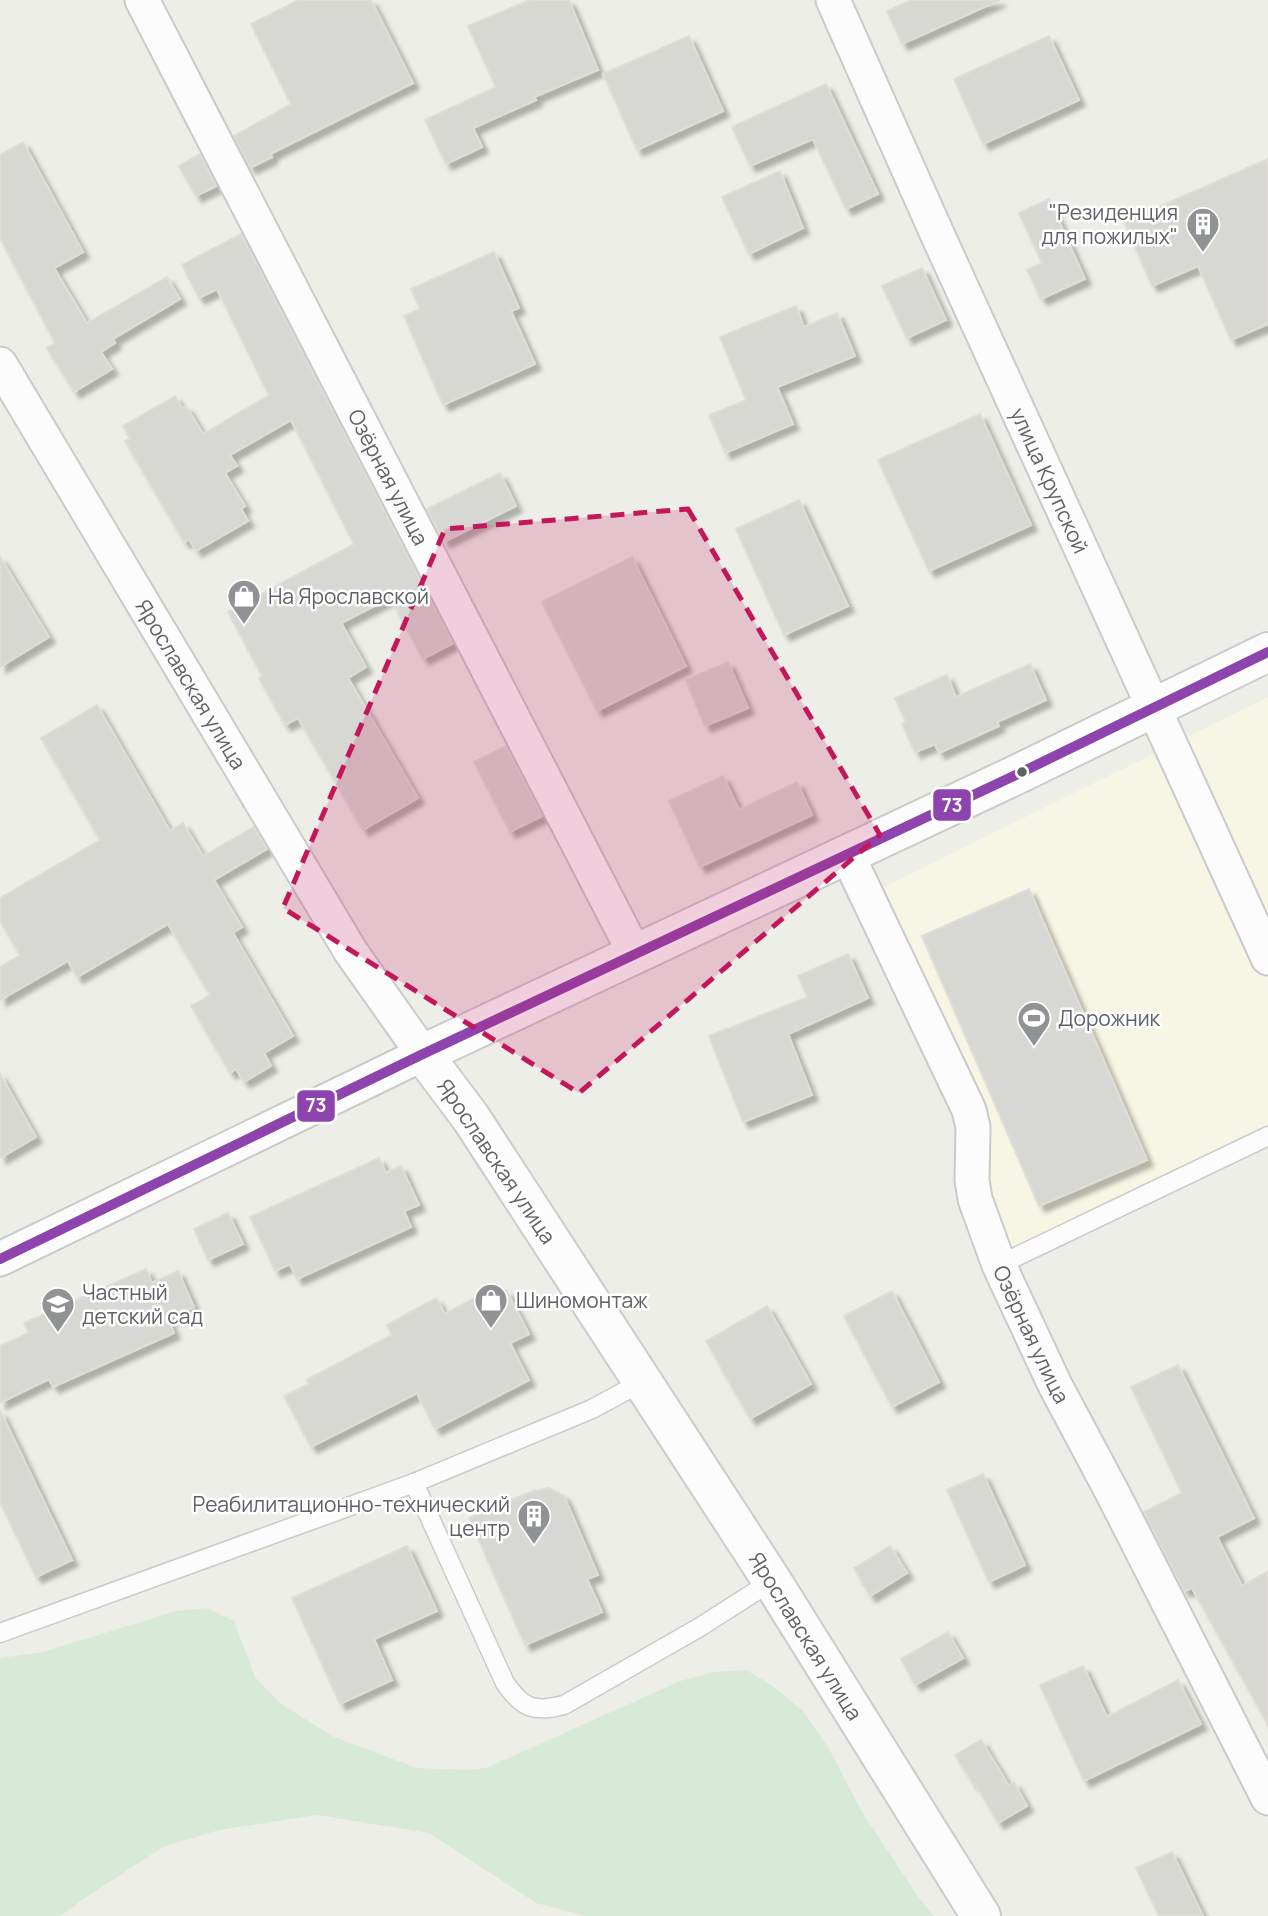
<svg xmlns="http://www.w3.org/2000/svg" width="1268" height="1916" font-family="Manrope,sans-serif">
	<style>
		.commercial { fill: #f7f5e3 }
		.green { fill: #d7ead7 }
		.building { fill: #d7d7d4; stroke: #deddd8; stroke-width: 2; filter: url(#shadow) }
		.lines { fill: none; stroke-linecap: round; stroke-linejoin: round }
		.lane-casing { stroke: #cacaca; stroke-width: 21 }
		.street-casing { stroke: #cacaca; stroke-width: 37 }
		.secondary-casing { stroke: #cbcbcb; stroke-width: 42 }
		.lane { stroke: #fcfcfc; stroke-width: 18 }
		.street { stroke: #fcfcfc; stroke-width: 33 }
		.secondary { stroke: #fcfcfc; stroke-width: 38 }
		.bus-1-casing { stroke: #fff; stroke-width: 16 }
		.bus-1 { stroke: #8e44ad; stroke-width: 10 }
		.marked { fill: #c2185b; fill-opacity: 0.2; stroke: #c2185b; stroke-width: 5; stroke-dasharray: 14 9; stroke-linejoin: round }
		.bus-dot { fill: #5e6167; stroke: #fff; stroke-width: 2.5 }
		.labels { text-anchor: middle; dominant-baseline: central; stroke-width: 5; stroke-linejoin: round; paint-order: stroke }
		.poi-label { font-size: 21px; fill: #5e6167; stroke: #fff; text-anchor: start }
		.street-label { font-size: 21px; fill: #5e6167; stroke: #fff }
		.line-badge { stroke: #fff; stroke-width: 2.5 }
		.badge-label { font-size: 19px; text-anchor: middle; font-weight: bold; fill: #fff }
	</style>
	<defs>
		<filter id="shadow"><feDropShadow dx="6" dy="6" stdDeviation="2" flood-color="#0004"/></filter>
	</defs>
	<rect width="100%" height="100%" fill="#eeeee9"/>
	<polygon class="commercial" points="1268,697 1268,1136 999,1265 973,1151 868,895"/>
	<polygon class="green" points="207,1608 234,1621 255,1677 280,1703 334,1737 417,1768 466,1770 486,1768 680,1681 714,1672 746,1670 770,1684 803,1711 827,1745 862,1812 919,1898 934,1916 585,1916 536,1903 429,1833 317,1815 219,1830 163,1847 85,1898 61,1916 0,1916 0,1658 43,1652 176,1611"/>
	<g class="building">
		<polygon points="299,0 371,0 413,83 270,154 272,157 250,168 234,136 291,104 251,24"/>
		<polygon points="530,0 569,0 598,70 534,97 536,100 473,128 482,147 446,164 425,120 496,87 468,26"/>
		<polygon points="912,0 1000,0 902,44 887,11"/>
		<polygon points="689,36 723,111 637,150 603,74"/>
		<polygon points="1049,36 1079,100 983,144 954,79"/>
		<polygon points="826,84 878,194 846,209 813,139 750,166 732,127"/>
		<polygon points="23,142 83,252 54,268 87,323 167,277 180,299 113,339 115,343 101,352 112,369 74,392 47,348 55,343 0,238 0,155"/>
		<polygon points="200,154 216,186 196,196 179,166"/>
		<polygon points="1268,159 1268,324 1231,340 1198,266 1152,286 1124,222"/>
		<polygon points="780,171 803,228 749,254 722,197"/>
		<polygon points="1049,199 1085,279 1041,299 1027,270 1042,263 1019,213"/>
		<polygon points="241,234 453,643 423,659 390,598 341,623 366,667 348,678 418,798 363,830 298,718 285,725 259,678 262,676 228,612 354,544 291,420 230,455 237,466 225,473 245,506 241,509 248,521 196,551 189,539 184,542 125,441 130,438 123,426 175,396 182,408 186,406 203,434 269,395 217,289 199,298 182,265"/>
		<polygon points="494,252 519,308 511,311 535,364 443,405 404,316 420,309 411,289"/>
		<polygon points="922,268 946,320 907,338 882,286"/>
		<polygon points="796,306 804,327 837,313 855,356 777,387 793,424 725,453 709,415 746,400 720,337"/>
		<polygon points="980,414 1031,525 929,571 878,460"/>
		<polygon points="500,473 516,506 444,542 427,509"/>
		<polygon points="799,500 848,606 784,635 736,529"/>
		<polygon points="0,557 49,637 0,667"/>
		<polygon points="632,557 686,666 597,711 542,602"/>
		<polygon points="728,662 748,708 705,726 686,680"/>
		<polygon points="1030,664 1046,700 997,722 999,726 939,753 935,744 915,752 902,724 906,722 895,698 947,675 956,697"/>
		<polygon points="97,705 170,831 183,823 203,856 254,827 267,849 214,880 242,927 233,933 293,1036 264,1053 271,1066 244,1082 236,1069 230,1073 191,1006 210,995 168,924 77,977 68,961 0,1000 0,967 20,955 0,921 0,898 100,840 41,738"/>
		<polygon points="506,746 542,816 510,832 474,762"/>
		<polygon points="723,776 739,810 797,782 812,815 700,867 669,801"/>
		<polygon points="1029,889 1147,1160 1039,1206 922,936"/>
		<polygon points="848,954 868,998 788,1034 812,1095 743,1122 709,1036 808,997 798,976"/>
		<polygon points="0,1074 36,1137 0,1158"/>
		<polygon points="379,1158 386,1173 401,1166 419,1205 404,1211 411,1227 297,1279 290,1264 275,1271 250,1217"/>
		<polygon points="228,1213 243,1244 208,1260 194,1229"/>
		<polygon points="146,1269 152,1283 178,1271 194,1307 168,1319 174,1333 53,1387 49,1379 0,1403 0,1346 29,1333 24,1323"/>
		<polygon points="506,1290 529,1334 510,1343 529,1380 435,1429 417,1393 311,1447 284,1396 309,1384 306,1380 392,1335 387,1325 436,1298 445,1314 484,1293 488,1300"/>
		<polygon points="892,1291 939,1382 892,1407 844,1316"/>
		<polygon points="767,1306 811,1384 750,1419 706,1341"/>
		<polygon points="1178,1365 1254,1518 1217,1537 1242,1586 1268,1571 1268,1725 1192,1588 1184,1591 1144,1512 1182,1493 1131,1387"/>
		<polygon points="0,1410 72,1560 36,1577 0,1502"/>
		<polygon points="983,1474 1025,1565 989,1582 947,1490"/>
		<polygon points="549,1488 564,1496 598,1575 587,1579 602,1612 525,1645 469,1518 530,1492"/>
		<polygon points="407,1546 437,1611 374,1639 392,1680 340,1704 292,1598"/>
		<polygon points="890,1546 907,1573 870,1596 854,1568"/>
		<polygon points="948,1632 963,1658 915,1685 901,1659"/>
		<polygon points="1083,1666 1107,1717 1178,1680 1201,1724 1084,1781 1040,1685"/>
		<polygon points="981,1740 1009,1786 1014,1782 1027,1806 998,1823 975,1783 973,1784 955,1755"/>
		<polygon points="1172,1852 1203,1916 1159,1916 1136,1868"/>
	</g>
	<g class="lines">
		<defs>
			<g id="lane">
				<polyline points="999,1265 1268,1136"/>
				<path d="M 414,1483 L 505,1683 C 522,1708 534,1713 564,1705 L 700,1627 L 772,1581"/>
				<polyline points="0,1633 414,1483 592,1409 642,1382"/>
			</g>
			<g id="street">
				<path id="s1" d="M 142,0 L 635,954"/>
				<path id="s2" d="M 833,0 L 939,238 L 1268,958"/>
				<path id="s3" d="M 0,364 L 351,952 L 423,1054 L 0,1259"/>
				<path id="s4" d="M 847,854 L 969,1110 L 973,1127 L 972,1180 L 975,1199 L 999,1265 L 1055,1385 L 1111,1490 L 1268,1798"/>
			</g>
			<polyline id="secondary" points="981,1916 772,1581 471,1118 423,1054 1020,773 1268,652"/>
		</defs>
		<use href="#lane" class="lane-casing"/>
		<use href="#street" class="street-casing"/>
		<use href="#secondary" class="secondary-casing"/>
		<use href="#lane" class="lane"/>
		<use href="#street" class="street"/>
		<use href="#secondary" class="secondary"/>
		<defs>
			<polyline id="bus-1" points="0,1259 423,1054 1020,773 1268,652"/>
		</defs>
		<use href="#bus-1" class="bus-1-casing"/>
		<use href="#bus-1" class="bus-1"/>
	</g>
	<path class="marked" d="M 688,509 L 880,835 L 579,1093 L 283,908 L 445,529 Z"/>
	<defs>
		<symbol id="building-pin" viewBox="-11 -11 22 30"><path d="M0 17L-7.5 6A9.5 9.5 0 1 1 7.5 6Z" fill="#909294" stroke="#fff"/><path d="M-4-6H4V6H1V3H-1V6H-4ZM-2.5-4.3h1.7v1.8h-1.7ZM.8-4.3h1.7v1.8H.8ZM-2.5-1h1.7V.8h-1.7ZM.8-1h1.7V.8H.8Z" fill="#fff"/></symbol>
		<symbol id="shop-pin" viewBox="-11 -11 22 30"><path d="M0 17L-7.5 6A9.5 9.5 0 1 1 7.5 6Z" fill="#909294" stroke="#fff"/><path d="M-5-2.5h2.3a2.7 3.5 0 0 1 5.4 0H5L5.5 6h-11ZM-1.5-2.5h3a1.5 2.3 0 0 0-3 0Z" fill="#fff"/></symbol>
		<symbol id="stadium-pin" viewBox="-11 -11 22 30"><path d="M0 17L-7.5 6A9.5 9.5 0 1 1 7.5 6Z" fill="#909294" stroke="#fff"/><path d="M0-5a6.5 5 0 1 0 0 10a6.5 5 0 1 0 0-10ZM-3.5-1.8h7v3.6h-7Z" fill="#fff"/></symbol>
		<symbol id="school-pin" viewBox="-11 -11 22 30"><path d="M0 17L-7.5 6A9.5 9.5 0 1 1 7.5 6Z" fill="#909294" stroke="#fff"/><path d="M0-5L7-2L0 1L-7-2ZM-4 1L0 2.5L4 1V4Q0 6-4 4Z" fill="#fff"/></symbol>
	</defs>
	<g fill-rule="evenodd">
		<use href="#building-pin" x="1184" y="205" width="38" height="52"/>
		<use href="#shop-pin" x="225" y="577" width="38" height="52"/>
		<use href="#stadium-pin" x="1015" y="999" width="38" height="52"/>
		<use href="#shop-pin" x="472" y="1281" width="38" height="52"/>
		<use href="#school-pin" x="39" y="1285" width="38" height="52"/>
		<use href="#building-pin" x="515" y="1497" width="38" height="52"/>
	</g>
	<circle class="bus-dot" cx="1022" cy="772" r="6"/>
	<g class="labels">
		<g class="poi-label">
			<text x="1178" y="212" text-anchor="end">"Резиденция<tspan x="1178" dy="24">для пожилых"</tspan></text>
			<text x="268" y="596">На Ярославской</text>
			<text x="1058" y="1018">Дорожник</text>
			<text x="82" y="1292">Частный<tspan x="82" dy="24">детский сад</tspan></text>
			<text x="516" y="1300">Шиномонтаж</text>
			<text x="510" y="1504" text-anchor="end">Реабилитационно-технический<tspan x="510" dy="24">центр</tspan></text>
		</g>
		<g class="street-label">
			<text stroke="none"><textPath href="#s1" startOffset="537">Озёрная улица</textPath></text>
			<text stroke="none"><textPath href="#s2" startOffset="527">улица Крупской</textPath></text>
			<text stroke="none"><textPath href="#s3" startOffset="373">Ярославская улица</textPath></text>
			<text transform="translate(497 1161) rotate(56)">Ярославская улица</text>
			<text stroke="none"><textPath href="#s4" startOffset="520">Озёрная улица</textPath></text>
			<text transform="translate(806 1636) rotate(58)">Ярославская улица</text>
		</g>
	</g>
	<g class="line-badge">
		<rect x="932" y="788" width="40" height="34" rx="7" fill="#8e44ad"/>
		<rect x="296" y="1089" width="40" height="34" rx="7" fill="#8e44ad"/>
	</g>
	<g class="badge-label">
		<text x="952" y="812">73</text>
		<text x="316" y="1112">73</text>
	</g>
</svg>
